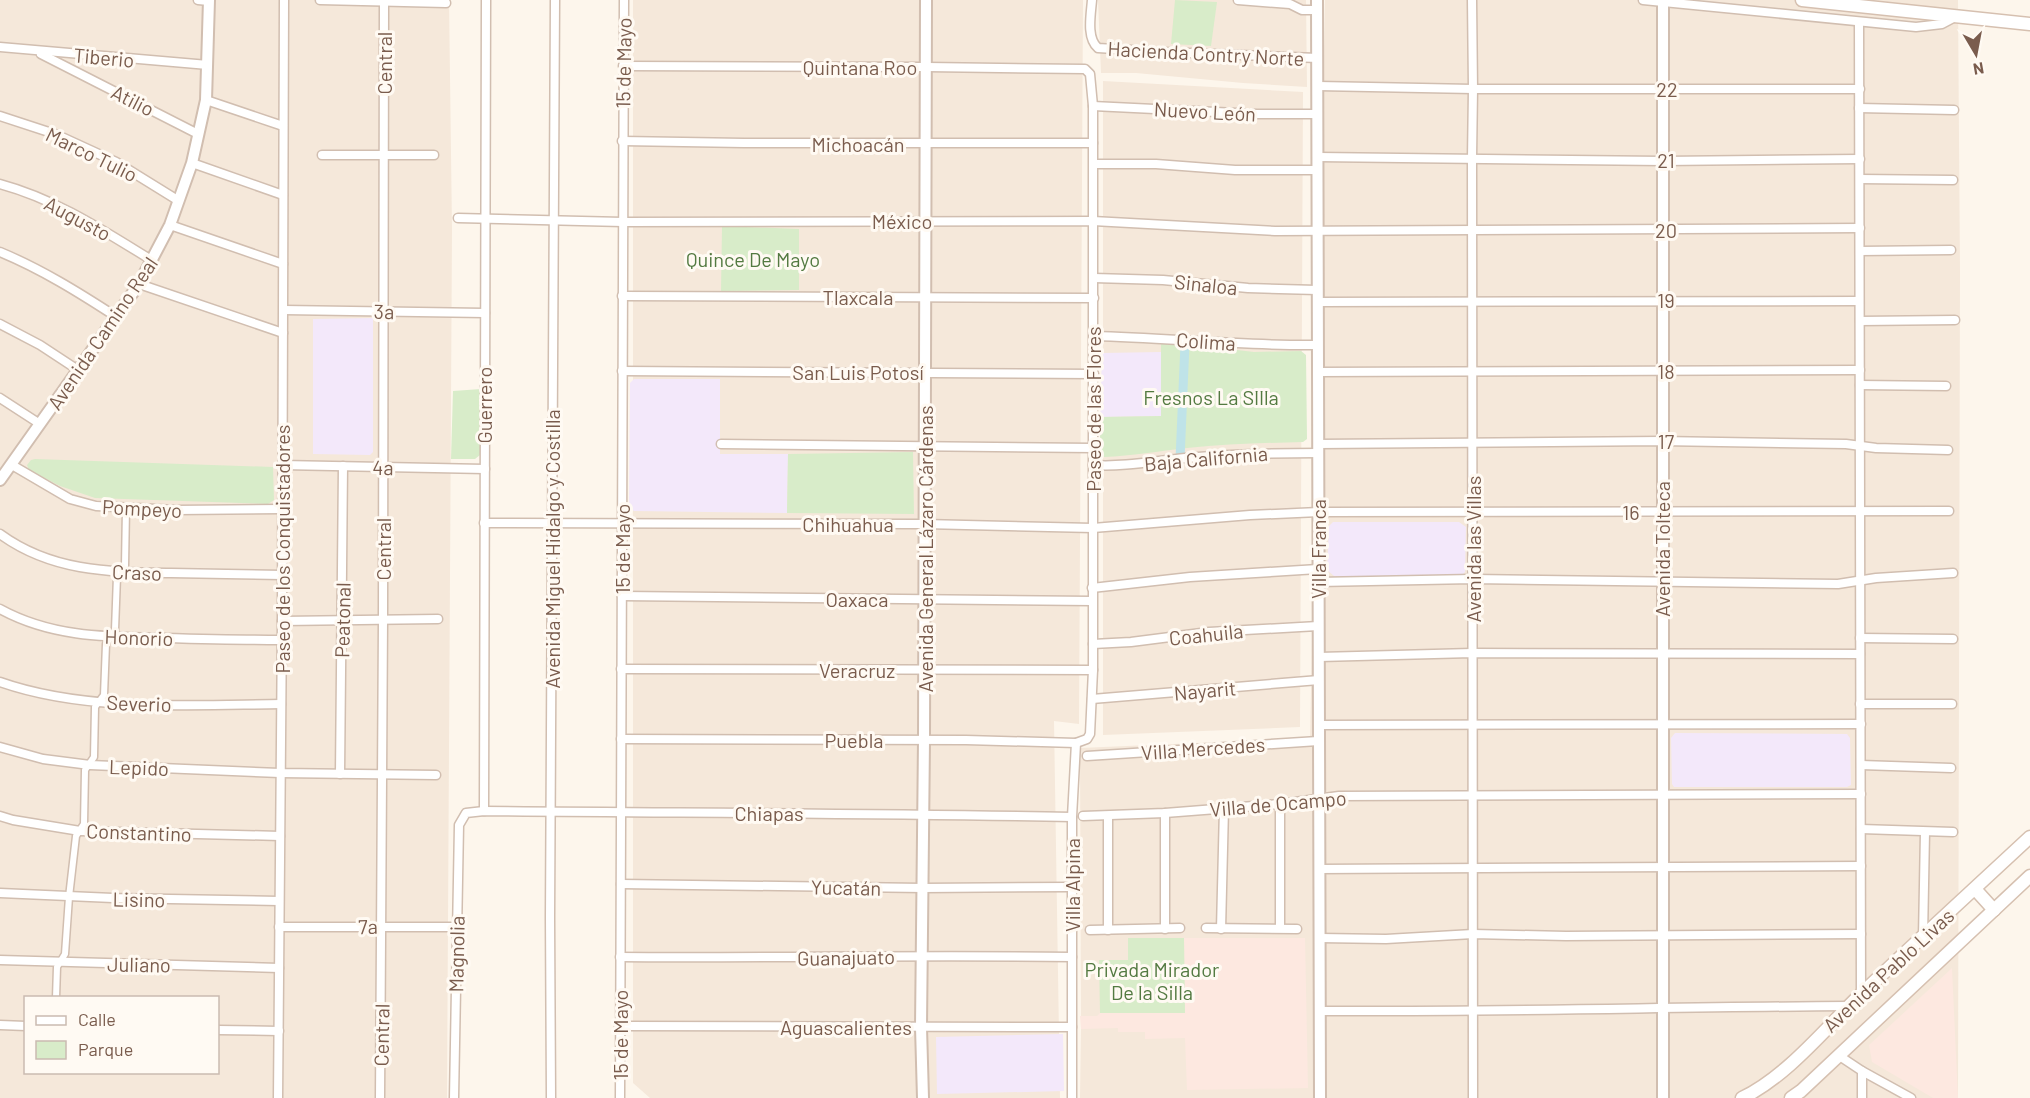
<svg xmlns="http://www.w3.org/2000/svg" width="2030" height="1098" font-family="Barlow,sans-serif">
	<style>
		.residential { fill: #f5e8da; fill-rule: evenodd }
		.commercial { fill: #fde8e0 }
		.education { fill: #f3e8fa }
		.green { fill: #d8ecc9 }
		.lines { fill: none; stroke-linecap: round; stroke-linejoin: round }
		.canal { stroke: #bfe3e8; stroke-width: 9 }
		.pedestrian-casing { stroke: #d1beb0; stroke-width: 9 }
		.minor-casing { stroke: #d1beb0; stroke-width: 11 }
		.tertiary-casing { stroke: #d1beb0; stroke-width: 14 }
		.secondary-casing { stroke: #d6c0b0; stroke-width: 15 }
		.pedestrian { stroke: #fff; stroke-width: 6 }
		.minor { stroke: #fff; stroke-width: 8 }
		.tertiary { stroke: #fff; stroke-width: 10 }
		.secondary { stroke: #fff; stroke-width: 12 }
		.labels { text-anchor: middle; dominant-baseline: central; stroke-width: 6; stroke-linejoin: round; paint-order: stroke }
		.street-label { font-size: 20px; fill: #7a5c4d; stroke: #fffaf3 }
		.park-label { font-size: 20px; fill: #537a41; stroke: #fffaf3 }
	</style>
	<rect width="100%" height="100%" fill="#fdf6ec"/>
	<g class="residential">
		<path d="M 0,0 L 449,0 L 452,229 L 447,1098 L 0,1098 ZM 26,998 L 218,998 L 218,1072 L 26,1072 Z"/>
		<polygon points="633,0 1083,0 1079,724 1054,721 1060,1098 650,1098 633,1083"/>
		<polygon points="1098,0 1306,0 1307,87 1243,83 1136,73 1101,73"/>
		<polygon points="1325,0 1958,0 1960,273 1958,1098 1080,1098 1081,1029 1080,748 1310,738"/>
		<polygon points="1103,81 1303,92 1300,727 1103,735"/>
	</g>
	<g class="commercial">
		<polygon points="1184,938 1305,938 1308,1088 1187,1090 1185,1038 1145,1039 1145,1032 1118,1032 1118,1028 1081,1029 1080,1016 1097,1016 1100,1013 1185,1013"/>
		<polygon points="1952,968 1958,1098 1933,1098 1872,1062 1869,1045"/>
	</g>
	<g class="education">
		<polygon points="373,318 373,452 370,455 313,454 313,319"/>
		<polygon points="1161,352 1161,416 1100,417 1102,353"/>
		<polygon points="634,379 720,379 720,454 788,454 787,513 634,511 629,507 630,383"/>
		<polygon points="1333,522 1459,522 1466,527 1465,572 1461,576 1334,576 1327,570 1329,526"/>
		<polygon points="1675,733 1847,734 1850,738 1851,785 1847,787 1674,787 1672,784 1671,738"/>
		<polygon points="1063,1034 1064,1091 937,1094 936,1037"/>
	</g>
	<g class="green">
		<polygon points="1175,0 1217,2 1211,46 1171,44"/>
		<polygon points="722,226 799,229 799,290 721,291"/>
		<path d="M 1161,341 L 1254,352 L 1301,351 L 1306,355 L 1307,439 L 1303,442 C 1265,443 1226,444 1187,448 C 1159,451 1132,456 1104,457 L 1100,453 L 1100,417 L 1161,416 Z"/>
		<polygon points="481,389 480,455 475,459 451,459 453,391"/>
		<polygon points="913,452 914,514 787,513 788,454"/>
		<polygon points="35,459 273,467 274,500 268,504 95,498 60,486 29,470 27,465 31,460"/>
		<polygon points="1128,938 1184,938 1185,1013 1100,1013 1099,960 1128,960"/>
	</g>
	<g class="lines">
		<polyline class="canal" points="1180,459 1185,344"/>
		<defs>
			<polyline id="pedestrian" points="56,998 57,967 65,954 69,897 76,836 84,824 85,770 94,757 95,707 104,695 106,644 115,630 117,576 125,566 126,508"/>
			<g id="minor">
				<polyline points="198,0 209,1"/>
				<polyline points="320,0 446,3"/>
				<path d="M 1092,0 C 1091,14 1086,38 1098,48 L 1164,52 L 1318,58"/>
				<polyline points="1238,0 1290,4 1302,10 1317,10"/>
				<polyline points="1472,0 1473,89 1472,158 1473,1098"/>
				<polyline points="1643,0 1916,27 1942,24 1957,16"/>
				<polyline points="1859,22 1861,994"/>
				<polyline points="0,47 208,65"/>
				<polyline points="41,54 198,134"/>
				<polyline points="1318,86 1473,89 1860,89"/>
				<polyline points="206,100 283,126"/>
				<polyline points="1093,106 1257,114 1317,114"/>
				<polyline points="1859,108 1954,110"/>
				<polyline points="0,116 55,134 116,162 179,201"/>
				<polyline points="622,141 744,143 1093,143"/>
				<polyline points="322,155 434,155"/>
				<polyline points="1318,157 1663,161 1860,159"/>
				<polyline points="192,163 283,195"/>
				<polyline points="1094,164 1156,164 1235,170 1317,170"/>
				<polyline points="1860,179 1953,180"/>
				<path d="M 0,184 C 56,199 104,231 153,261"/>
				<polyline points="458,218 623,222 1093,221 1275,231 1860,228"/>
				<polyline points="170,225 283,264"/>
				<polyline points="1860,251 1951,250"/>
				<path d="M 0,252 C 41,269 78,292 115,316"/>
				<polyline points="1094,278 1163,280 1248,288 1317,290"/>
				<polyline points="139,284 283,333"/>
				<polyline points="622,296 1094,298"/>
				<polyline points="1318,302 1859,301"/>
				<polyline points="284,310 485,313"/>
				<polyline points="1860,321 1955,320"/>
				<polyline points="0,324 40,345 78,370"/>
				<path d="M 1094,336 C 1169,338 1243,346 1317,345"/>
				<polyline points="622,371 1094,374"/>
				<polyline points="1317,372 1860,370"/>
				<polyline points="1860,385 1946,386"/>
				<polyline points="0,398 40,424"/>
				<polyline points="721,444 1093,448"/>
				<polyline points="1319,444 1661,441 1846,444 1876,448 1948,450"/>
				<polyline points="12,465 70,499 96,506 176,510 282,509"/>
				<polyline points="282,465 485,469"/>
				<path d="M 1093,465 C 1124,467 1154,461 1185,458 C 1229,454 1274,453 1319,453"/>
				<polyline points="484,523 924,524 1093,528 1250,515 1319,512 1949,511"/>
				<path d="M 0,534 C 52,572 110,572 171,573 C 208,574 245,574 282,575"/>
				<polyline points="1318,582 1473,579 1838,584 1876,578 1953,573"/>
				<polyline points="1092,588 1190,577 1318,569"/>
				<polyline points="622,596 1092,601"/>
				<path d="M 0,609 C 51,637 105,637 162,638 C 202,639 242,640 281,640"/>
				<polyline points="282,621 438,619"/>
				<polyline points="1860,638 1953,639"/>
				<polyline points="1093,644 1131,642 1209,632 1318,626"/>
				<polyline points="1319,657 1472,653 1860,654"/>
				<polyline points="621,669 1093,670"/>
				<path d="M 0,682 C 85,712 191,705 281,704"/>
				<polyline points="1092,699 1319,680"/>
				<polyline points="1860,704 1952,704"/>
				<polyline points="1318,725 1861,724"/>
				<polyline points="621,739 966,740 1076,743 1087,739 1090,734 1093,670 1093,106 1090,74 1085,69 927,67 623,66"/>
				<polyline points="0,747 43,759 90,765 280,773 436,775"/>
				<polyline points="1087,756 1318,741"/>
				<polyline points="1861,765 1951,768"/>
				<polyline points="340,774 343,466"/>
				<polyline points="1280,804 1280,928"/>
				<polyline points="484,811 486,0"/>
				<polyline points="1165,813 1165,929"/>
				<polyline points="0,816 13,820 80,831 280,836"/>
				<polyline points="1083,816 1165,813 1280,804 1339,796 1861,794"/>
				<polyline points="1861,829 1953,832"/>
				<polyline points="1319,869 1861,866"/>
				<polyline points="621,884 923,888 1071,887"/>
				<polyline points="0,893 113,898 279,901"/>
				<polyline points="279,927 456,927"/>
				<polyline points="1206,928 1297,929"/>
				<polyline points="1221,929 1224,808"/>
				<polyline points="1090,930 1180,928"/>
				<polyline points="1108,930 1108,816"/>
				<polyline points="1923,937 1925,832"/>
				<polyline points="1320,938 1386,939 1473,934 1566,936 1861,934"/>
				<path d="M 620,957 C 770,958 921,955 1072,957"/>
				<polyline points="0,960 279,968"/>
				<path d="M 1319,1011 C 1496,1012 1673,1007 1849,1006"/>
				<polyline points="0,1025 26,1026"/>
				<polyline points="619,1026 1072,1027"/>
				<polyline points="218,1030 279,1031"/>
				<polyline points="1838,1055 1862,1071 1862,1098"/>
				<polyline points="1862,1071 1911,1098"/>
				<polyline points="278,1098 282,621 284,0"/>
				<polyline points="380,1098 383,620 384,0"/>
				<path d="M 454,1098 L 459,825 L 466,813 L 484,811 C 680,813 876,813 1072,817"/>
				<polyline points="551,1098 550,918 555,0"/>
				<polyline points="620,1098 624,0"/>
				<polyline points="1072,1098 1072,817 1076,743"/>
			</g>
			<g id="tertiary">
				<polyline points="1317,0 1320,1098"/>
				<polyline points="0,480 139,284 170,225 192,163 206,100 209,0"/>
				<polyline points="923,1098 921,1027 924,740 926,0"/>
				<polyline points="1663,1098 1663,0"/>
			</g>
			<g id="secondary">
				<polyline points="1802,0 2030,24"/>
				<polyline points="1975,889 1994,910"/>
				<path d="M 1742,1098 C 1786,1077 1824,1030 1859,996 C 1915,943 1973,890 2030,837"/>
				<polyline points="1791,1098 1801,1091 2030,876"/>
			</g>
		</defs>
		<use href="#pedestrian" class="pedestrian-casing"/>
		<use href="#minor" class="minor-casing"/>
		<use href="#tertiary" class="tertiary-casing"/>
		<use href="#secondary" class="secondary-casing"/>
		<use href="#pedestrian" class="pedestrian"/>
		<use href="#minor" class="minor"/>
		<use href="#tertiary" class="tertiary"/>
		<use href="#secondary" class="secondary"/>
	</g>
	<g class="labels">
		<g class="street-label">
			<text transform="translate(1206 53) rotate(3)">Hacienda Contry Norte</text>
			<text transform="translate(104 57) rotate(5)">Tiberio</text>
			<text transform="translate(384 63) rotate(-90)">Central</text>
			<text transform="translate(623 63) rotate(-89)">15 de Mayo</text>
			<text x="860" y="67">Quintana Roo</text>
			<text x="1667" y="89">22</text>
			<text transform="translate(133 100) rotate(27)">Atilio</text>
			<text transform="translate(1205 111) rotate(3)">Nuevo León</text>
			<text x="858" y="144">Michoacán</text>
			<text transform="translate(92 154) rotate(26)">Marco Tulio</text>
			<text x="1666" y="160">21</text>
			<text transform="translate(78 218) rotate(28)">Augusto</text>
			<text x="902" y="221">México</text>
			<text x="1666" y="230">20</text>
			<text transform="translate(1206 284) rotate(6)">Sinaloa</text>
			<text x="858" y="297">Tlaxcala</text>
			<text x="1666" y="300">19</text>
			<text transform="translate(384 311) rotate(1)">3a</text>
			<text transform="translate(102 333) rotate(-56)">Avenida Camino Real</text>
			<text transform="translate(1206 341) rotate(4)">Colima</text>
			<text x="1666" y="371">18</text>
			<text x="858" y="372">San Luis Potosí</text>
			<text transform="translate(484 405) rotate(-90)">Guerrero</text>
			<text transform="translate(1093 409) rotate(-90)">Paseo de las Flores</text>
			<text x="1666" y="441">17</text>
			<text transform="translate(1206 458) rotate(-5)">Baja California</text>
			<text transform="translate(383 467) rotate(1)">4a</text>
			<text transform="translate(142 508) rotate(3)">Pompeyo</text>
			<text x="1631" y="512">16</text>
			<text x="848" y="524">Chihuahua</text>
			<text transform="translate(282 549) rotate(-90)">Paseo de los Conquistadores</text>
			<text transform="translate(383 549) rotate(-90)">Central</text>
			<text transform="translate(552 549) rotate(-90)">Avenida Miguel Hidalgo y Costilla</text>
			<text transform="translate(622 549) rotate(-90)">15 de Mayo</text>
			<text transform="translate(925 549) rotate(-90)">Avenida General Lázaro Cárdenas</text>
			<text transform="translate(1318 549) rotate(-90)">Villa Franca</text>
			<text transform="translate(1473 549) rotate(-90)">Avenida las Villas</text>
			<text transform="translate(1662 549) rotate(-90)">Avenida Tolteca</text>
			<text transform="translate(137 572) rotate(2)">Craso</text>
			<text x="857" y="599">Oaxaca</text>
			<text transform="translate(342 620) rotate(-89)">Peatonal</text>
			<text transform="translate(1206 634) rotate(-6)">Coahuila</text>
			<text transform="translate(139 637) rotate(2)">Honorio</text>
			<text x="857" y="670">Veracruz</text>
			<text transform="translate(1205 690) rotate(-5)">Nayarit</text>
			<text transform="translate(139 703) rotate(2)">Severio</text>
			<text x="854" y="740">Puebla</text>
			<text transform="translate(1203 748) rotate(-4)">Villa Mercedes</text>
			<text transform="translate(139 767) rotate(2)">Lepido</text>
			<text transform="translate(1278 803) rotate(-5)">Villa de Ocampo</text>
			<text x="769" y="813">Chiapas</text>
			<text transform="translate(139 832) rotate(2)">Constantino</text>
			<text transform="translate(1072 885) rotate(-90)">Villa Alpina</text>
			<text transform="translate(846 887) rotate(1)">Yucatán</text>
			<text transform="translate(139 899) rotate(1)">Lisino</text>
			<text transform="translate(368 926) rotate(-1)">7a</text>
			<text transform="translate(456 954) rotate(-89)">Magnolia</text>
			<text transform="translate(846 957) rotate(-1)">Guanajuato</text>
			<text transform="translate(139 964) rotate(1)">Juliano</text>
			<text transform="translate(1888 970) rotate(-43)">Avenida Pablo Livas</text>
			<text x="846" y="1027">Aguascalientes</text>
			<text transform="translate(381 1035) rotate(-89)">Central</text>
			<text transform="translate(620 1035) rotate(-90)">15 de Mayo</text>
		</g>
		<g class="park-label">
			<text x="753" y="259">Quince De Mayo</text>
			<text x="1211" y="397">Fresnos La SIlla</text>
			<text x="1152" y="969">Privada Mirador<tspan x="1152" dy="23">De la Silla</tspan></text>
		</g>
	</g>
	<rect x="24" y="996" width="195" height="78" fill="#fffaf3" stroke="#cabbb1" stroke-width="1.5"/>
	<rect x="36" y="1016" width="30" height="9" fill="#ffffff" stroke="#cabbb1" stroke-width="1.5"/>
	<text x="78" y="1026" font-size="18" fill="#7a5c4d">Calle</text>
	<rect x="36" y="1041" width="30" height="18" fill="#d8ecc9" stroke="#cabbb1" stroke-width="1.5"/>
	<text x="78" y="1056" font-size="18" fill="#7a5c4d">Parque</text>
	<g transform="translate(1976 54) rotate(170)" stroke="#fffaf3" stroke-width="4.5" paint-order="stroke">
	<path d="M0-4.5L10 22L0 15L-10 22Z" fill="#7a5c4d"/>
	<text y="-9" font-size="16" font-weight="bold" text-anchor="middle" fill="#7a5c4d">N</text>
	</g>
</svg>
